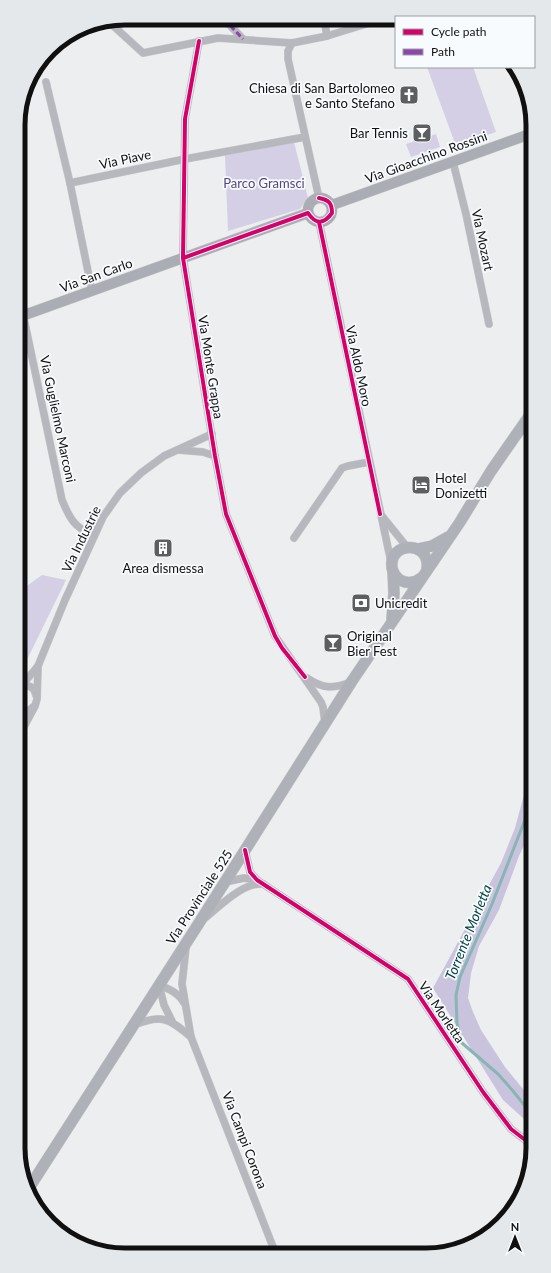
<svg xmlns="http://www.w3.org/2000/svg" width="551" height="1273" font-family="Lato,sans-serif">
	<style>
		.green { fill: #d4cfe5 }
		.forest { fill: #c9c3dd }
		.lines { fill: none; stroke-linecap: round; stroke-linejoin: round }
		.stream { stroke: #87b6b4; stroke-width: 3 }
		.street-casing { stroke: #cacacb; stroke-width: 8 }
		.secondary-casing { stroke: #cacacb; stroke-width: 11 }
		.primary-casing { stroke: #cacacb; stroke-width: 12 }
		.street { stroke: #b6b8be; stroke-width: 7 }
		.secondary { stroke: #abadb5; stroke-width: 10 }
		.primary { stroke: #aeb1b8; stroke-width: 11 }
		.quiet { stroke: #8e44ad; stroke-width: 3; stroke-dasharray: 6 3; stroke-linecap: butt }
		.cycleway-casing { stroke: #f8fbfd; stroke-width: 6 }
		.cycleway { stroke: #d6006c; stroke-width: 4 }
		.labels { text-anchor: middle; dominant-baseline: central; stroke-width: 3.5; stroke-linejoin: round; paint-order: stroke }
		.poi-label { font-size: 13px; fill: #101011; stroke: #f8fbfd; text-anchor: start }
		.street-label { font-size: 13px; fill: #101011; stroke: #f8fbfd }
		.park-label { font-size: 13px; fill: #574480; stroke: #f8fbfd }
		.water-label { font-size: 14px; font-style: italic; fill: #00413f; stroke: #f8fbfd }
		.rim { fill: none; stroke: #101011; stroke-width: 5 }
	</style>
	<rect width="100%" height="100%" fill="#eceeef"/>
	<g class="green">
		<polygon points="427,67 473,67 496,132 456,146"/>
		<polygon points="436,134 440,147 411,157 406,144"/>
		<polygon points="294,142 308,198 300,209 228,231 225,155"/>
		<polygon points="42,575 66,580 20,674 20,591"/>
	</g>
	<polygon class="forest" points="532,765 532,828 519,856 499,910 479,946 471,973 468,998 473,1012 481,1030 505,1067 533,1101 533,1127 503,1100 433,988 501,863 515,828"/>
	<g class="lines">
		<polyline class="stream" points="532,802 492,904 460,977 456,995 457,1023 462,1043 498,1074 513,1091 525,1106 528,1116 533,1120"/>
		<defs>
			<g id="street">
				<polyline points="224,19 243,39"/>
				<polyline points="324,19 327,36"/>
				<polyline points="108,21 143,53 218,38 292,43 327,36 379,20"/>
				<polyline points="199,41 185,119 183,258 215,456 226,514 275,636 321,702 323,707 325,723"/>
				<polyline points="292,43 288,51 288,59 319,198"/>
				<polyline points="46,82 70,183 92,291"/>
				<polyline points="453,162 466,214 489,324"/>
				<polyline points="70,183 185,159 305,137"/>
				<polyline points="319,222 391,562"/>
				<path d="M 19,295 L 62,500 C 70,519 74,527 94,536"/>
				<polyline points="179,450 203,452 215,456"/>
				<polyline points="382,516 407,547"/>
				<polyline points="294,538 342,468 348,466 369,462"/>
				<path d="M 307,678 C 323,689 333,689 351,682"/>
				<polyline points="23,684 38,666"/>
				<path d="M 20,685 C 27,684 35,687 36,695"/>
				<polyline points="20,712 27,712 33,707"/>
				<polyline points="20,734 35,706 37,699 38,666 65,600 103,517 120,493 141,473 164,456 212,434"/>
				<polyline points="245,850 250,872 257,880 408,979 483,1092 511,1129 533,1146"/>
				<polyline points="225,882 244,878 257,880"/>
				<path d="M 205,918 C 220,906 243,882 263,884"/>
				<polyline points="186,947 182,984 191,1037 275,1252"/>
				<path d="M 172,1021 L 164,1005 L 159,985 C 169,989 179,993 184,1003"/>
				<path d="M 134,1025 C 162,1014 169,1018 191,1037"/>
			</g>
			<g id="secondary">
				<circle cx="320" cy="210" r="12"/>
				<polyline points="332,205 530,134"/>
				<polyline points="19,317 308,213"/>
			</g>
			<g id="primary">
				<polyline points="418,549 432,546 448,537"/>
				<path d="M 421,578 C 415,583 407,584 400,580 C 396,577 393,573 392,568 C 388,541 431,540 427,569"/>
				<polyline points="392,619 394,593 393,572"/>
				<polyline points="29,1188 199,923 352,681 460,522 491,471 530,415"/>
			</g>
		</defs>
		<use href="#street" class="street-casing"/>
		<use href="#secondary" class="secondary-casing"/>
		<use href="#primary" class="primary-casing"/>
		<use href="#street" class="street"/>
		<use href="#secondary" class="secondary"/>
		<use href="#primary" class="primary"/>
		<polyline class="quiet" points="224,19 243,39"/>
		<defs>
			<g id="cycleway">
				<polyline points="199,41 185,119 183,258 215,456 226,514 275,636 282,648 305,677"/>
				<polyline points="319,222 380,514"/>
				<path d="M 183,258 L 308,213 C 316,225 324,224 332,213 C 332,203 329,200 319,198"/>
				<polyline points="245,850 250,872 257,880 408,979 483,1092 511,1129 533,1146"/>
			</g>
		</defs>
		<use href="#cycleway" class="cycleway-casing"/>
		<use href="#cycleway" class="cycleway"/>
	</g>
	<defs>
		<symbol id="church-square" viewBox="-11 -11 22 22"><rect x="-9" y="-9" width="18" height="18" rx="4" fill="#5d5e5f" stroke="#f8fbfd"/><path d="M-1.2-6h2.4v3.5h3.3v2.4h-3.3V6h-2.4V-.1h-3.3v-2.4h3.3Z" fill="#fff"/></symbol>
		<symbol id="bar-square" viewBox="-11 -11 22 22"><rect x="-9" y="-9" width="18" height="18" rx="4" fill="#5d5e5f" stroke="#f8fbfd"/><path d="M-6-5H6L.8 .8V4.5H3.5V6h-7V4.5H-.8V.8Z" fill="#fff"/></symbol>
		<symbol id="hotel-square" viewBox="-11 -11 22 22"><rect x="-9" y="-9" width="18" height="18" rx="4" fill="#5d5e5f" stroke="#f8fbfd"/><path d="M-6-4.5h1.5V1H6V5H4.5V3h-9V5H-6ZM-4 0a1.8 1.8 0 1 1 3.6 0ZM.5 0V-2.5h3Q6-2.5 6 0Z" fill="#fff"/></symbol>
		<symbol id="building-square" viewBox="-11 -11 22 22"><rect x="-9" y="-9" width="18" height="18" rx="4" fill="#5d5e5f" stroke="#f8fbfd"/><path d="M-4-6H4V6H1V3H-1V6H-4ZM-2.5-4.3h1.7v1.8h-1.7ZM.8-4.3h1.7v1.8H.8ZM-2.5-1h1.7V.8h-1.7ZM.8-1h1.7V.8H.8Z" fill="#fff"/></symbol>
		<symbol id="bank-square" viewBox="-11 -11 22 22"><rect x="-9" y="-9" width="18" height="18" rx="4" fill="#5d5e5f" stroke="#f8fbfd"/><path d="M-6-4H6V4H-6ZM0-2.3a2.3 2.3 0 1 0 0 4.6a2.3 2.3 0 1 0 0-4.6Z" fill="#fff"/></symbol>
	</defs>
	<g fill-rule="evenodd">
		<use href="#church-square" x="398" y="84" width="22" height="22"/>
		<use href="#bar-square" x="411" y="122" width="22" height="22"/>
		<use href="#hotel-square" x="410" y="474" width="22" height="22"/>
		<use href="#building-square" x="152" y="537" width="22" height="22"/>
		<use href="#bank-square" x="350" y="592" width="22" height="22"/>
		<use href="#bar-square" x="322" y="632" width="22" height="22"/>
	</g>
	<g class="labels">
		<g class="poi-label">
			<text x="395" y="88" text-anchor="end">Chiesa di San Bartolomeo<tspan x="395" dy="15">e Santo Stefano</tspan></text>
			<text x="408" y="133" text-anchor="end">Bar Tennis</text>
			<text x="435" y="478">Hotel<tspan x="435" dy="15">Donizetti</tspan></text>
			<text x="163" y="568" text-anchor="middle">Area dismessa</text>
			<text x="375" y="603">Unicredit</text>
			<text x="347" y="636">Original<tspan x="347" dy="15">Bier Fest</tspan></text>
		</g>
		<g class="street-label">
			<text transform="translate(426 157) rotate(-20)">Via Gioacchino Rossini</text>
			<text transform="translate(125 159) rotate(-12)">Via Piave</text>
			<text transform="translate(483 240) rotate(78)">Via Mozart</text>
			<text transform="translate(96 275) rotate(-20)">Via San Carlo</text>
			<text transform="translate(359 366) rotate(78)">Via Aldo Moro</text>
			<text transform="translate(211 367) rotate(81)">Via Monte Grappa</text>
			<text transform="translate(58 419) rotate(78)">Via Guglielmo Marconi</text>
			<text transform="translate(81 539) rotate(-64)">Via Industrie</text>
			<text transform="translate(199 897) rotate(-57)">Via Provinciale 525</text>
			<text transform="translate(442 1012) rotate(56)">Via Morletta</text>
			<text transform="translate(245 1140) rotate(69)">Via Campi Corona</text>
		</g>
		<g class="park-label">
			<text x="264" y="183">Parco Gramsci</text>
		</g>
		<g class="water-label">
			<text transform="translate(468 932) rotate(-68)">Torrente Morletta</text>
		</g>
	</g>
	<path d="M0 0H551V1273H0ZM125 25H426A100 100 0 0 1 526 125V1148A100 100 0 0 1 426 1248H125A100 100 0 0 1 25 1148V125A100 100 0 0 1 125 25Z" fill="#e5e8ea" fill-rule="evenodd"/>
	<path class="rim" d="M125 25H426A100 100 0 0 1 526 125V1148A100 100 0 0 1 426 1248H125A100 100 0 0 1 25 1148V125A100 100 0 0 1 125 25Z"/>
	<rect x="395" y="16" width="140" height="52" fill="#f8fbfd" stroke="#9b9d9f"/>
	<rect x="403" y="29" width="20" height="6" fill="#d6006c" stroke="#9b9d9f"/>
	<text x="431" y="36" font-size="12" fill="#101011">Cycle path</text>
	<rect x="403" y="49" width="20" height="6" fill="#8e44ad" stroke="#9b9d9f"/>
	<text x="431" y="56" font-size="12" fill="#101011">Path</text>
	<g transform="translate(515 1237)" stroke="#f8fbfd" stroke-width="3" paint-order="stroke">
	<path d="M0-3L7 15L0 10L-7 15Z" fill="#101011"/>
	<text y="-6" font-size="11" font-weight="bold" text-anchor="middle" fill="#101011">N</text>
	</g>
</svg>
